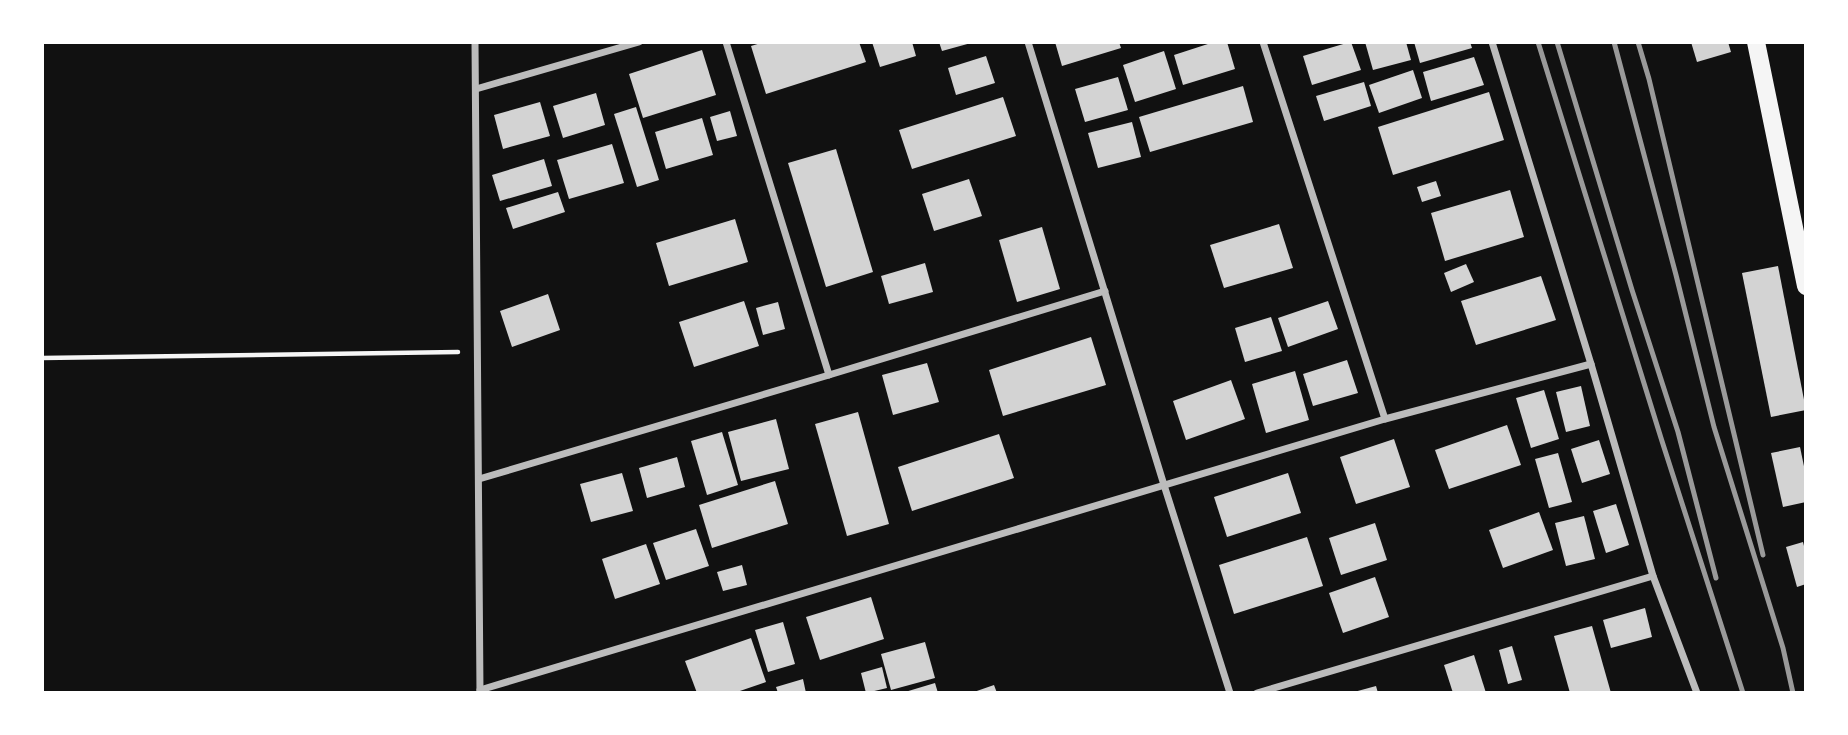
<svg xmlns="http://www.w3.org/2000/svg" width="1848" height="735" font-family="'Source Serif 4',serif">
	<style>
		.building { fill: #d3d3d3 }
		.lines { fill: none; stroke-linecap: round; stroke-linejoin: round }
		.path { stroke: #f5f5f5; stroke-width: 4.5 }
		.minor { stroke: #bcbcbc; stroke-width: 7 }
		.primary { stroke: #f5f5f5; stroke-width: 18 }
		.rail { stroke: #9a9a9a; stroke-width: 5 }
	</style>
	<rect width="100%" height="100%" fill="#111"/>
	<g class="building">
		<polygon points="764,42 859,42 866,62 766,94 751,46"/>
		<polygon points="872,42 912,42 916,56 880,67"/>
		<polygon points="939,42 971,42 971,43 942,51"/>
		<polygon points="1055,42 1119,42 1121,48 1062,66"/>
		<polygon points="1214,42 1227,42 1235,69 1183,85 1174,55"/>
		<polygon points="1350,42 1351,42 1361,70 1312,85 1303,56"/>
		<polygon points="1365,42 1406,42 1411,60 1373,70"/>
		<polygon points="1414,42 1470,42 1472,48 1420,63"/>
		<polygon points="1691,42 1728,42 1731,52 1697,62"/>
		<polygon points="702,50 716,95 643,118 629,74"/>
		<polygon points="1164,51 1176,89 1135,102 1123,65"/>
		<polygon points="986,56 995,83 956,95 948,68"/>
		<polygon points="1474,57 1484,85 1431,101 1423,72"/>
		<polygon points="1413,70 1422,98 1379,113 1369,85"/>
		<polygon points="1118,77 1128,110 1085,122 1075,89"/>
		<polygon points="1364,82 1371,106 1324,121 1316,96"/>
		<polygon points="1243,86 1253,122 1150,152 1139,117"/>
		<polygon points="1489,92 1504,140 1393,175 1378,127"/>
		<polygon points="596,93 605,125 563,138 553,106"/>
		<polygon points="1003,97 1016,136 912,169 899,130"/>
		<polygon points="540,102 550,136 503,149 494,115"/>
		<polygon points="636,107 659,180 637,187 614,114"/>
		<polygon points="730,111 737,136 717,141 710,117"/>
		<polygon points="702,118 713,155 666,169 655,132"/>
		<polygon points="1132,122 1141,157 1098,168 1088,133"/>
		<polygon points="612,144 624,183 569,199 557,160"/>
		<polygon points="836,149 873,272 826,287 788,163"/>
		<polygon points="544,159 552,186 500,201 492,175"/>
		<polygon points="969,179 982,216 934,231 922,194"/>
		<polygon points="1436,181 1441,196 1422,202 1417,187"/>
		<polygon points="1510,190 1524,237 1445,261 1431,213"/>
		<polygon points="558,192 565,212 513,229 506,208"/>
		<polygon points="735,219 748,262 669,286 656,243"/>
		<polygon points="1279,224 1293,268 1224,288 1210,245"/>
		<polygon points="1042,227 1060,289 1017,302 999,240"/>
		<polygon points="925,263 933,292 889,304 881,276"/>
		<polygon points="1466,264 1474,282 1451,292 1444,273"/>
		<polygon points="1778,266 1806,410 1771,417 1742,273"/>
		<polygon points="1541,276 1556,320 1476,345 1461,301"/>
		<polygon points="548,294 560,330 512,347 500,311"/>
		<polygon points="744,301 759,346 694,367 679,322"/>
		<polygon points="1328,301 1338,329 1288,347 1278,318"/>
		<polygon points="778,302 785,329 763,335 756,308"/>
		<polygon points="1271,317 1282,351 1245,362 1235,328"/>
		<polygon points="1091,337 1106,385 1003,416 989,370"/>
		<polygon points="1347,360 1358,393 1313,406 1303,374"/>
		<polygon points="927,363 939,402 893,415 882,375"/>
		<polygon points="1295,371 1309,420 1266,433 1252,384"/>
		<polygon points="1231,380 1245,419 1186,440 1173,401"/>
		<polygon points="1581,386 1590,426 1566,432 1556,392"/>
		<polygon points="1544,390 1559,439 1531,448 1516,398"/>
		<polygon points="858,412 889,524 847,536 815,424"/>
		<polygon points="776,419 789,469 741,481 728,432"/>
		<polygon points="1507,425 1521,465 1449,489 1435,450"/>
		<polygon points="722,432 738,485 707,495 691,441"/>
		<polygon points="999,434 1014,478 912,511 898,467"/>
		<polygon points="1394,439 1410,487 1356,504 1340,457"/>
		<polygon points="1599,440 1610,474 1582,483 1571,449"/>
		<polygon points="1800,447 1806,476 1806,502 1783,507 1771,453"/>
		<polygon points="1558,453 1572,502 1549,508 1535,459"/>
		<polygon points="677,457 685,487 647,498 639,468"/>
		<polygon points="622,473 633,511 591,522 580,484"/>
		<polygon points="1288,473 1301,513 1227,537 1214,497"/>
		<polygon points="775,481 788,524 712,548 699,505"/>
		<polygon points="1616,504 1629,545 1606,553 1593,511"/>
		<polygon points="1539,512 1553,550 1503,568 1489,530"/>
		<polygon points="1584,516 1595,559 1566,566 1555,523"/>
		<polygon points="1375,523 1387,560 1341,575 1329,538"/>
		<polygon points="696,529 709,566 666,580 653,543"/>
		<polygon points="1307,537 1323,586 1234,614 1219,565"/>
		<polygon points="1803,542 1806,554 1806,584 1797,587 1786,547"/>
		<polygon points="646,544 660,584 615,599 602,559"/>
		<polygon points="742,565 747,585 723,591 717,572"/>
		<polygon points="1375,577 1389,617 1343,633 1329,593"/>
		<polygon points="871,597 884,639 820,660 806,617"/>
		<polygon points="1645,608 1652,637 1611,648 1603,620"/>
		<polygon points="783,622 795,664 768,672 755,630"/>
		<polygon points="1592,626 1611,693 1570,693 1554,636"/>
		<polygon points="751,638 766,682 734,693 697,693 685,661"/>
		<polygon points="925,642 935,678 891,690 881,654"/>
		<polygon points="1512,646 1522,680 1508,684 1499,650"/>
		<polygon points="1474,655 1486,693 1453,693 1444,665"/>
		<polygon points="882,667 887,688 866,693 861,673"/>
		<polygon points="803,679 806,693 778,693 776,687"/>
		<polygon points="935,683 938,693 905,693 905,692"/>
		<polygon points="994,685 997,693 971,693"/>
		<polygon points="1376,686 1378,693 1354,693 1354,692"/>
	</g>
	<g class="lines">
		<polyline class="path" points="42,358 458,352"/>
		<g class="minor">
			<polyline points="475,42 480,692"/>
			<polyline points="726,42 829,375"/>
			<polyline points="1028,42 1164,485 1230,693"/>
			<polyline points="1263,42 1385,419"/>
			<polyline points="1492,42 1591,364 1653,576 1697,693"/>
			<polyline points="476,89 639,42"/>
			<polyline points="479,479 829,375 1105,291"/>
			<polyline points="480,690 1385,419 1591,364"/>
			<polyline points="1257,693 1653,576"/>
		</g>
		<polyline class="primary" points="1756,42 1806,286"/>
		<g class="rail">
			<polyline points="1538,42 1661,438 1743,693"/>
			<polyline points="1557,42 1632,290 1678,432 1716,578"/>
			<polyline points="1614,42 1676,275 1714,427 1783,648 1793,693"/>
			<polyline points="1638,42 1649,79 1763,555"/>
		</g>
	</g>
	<rect width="1848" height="735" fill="none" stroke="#ffffff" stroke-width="88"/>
</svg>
